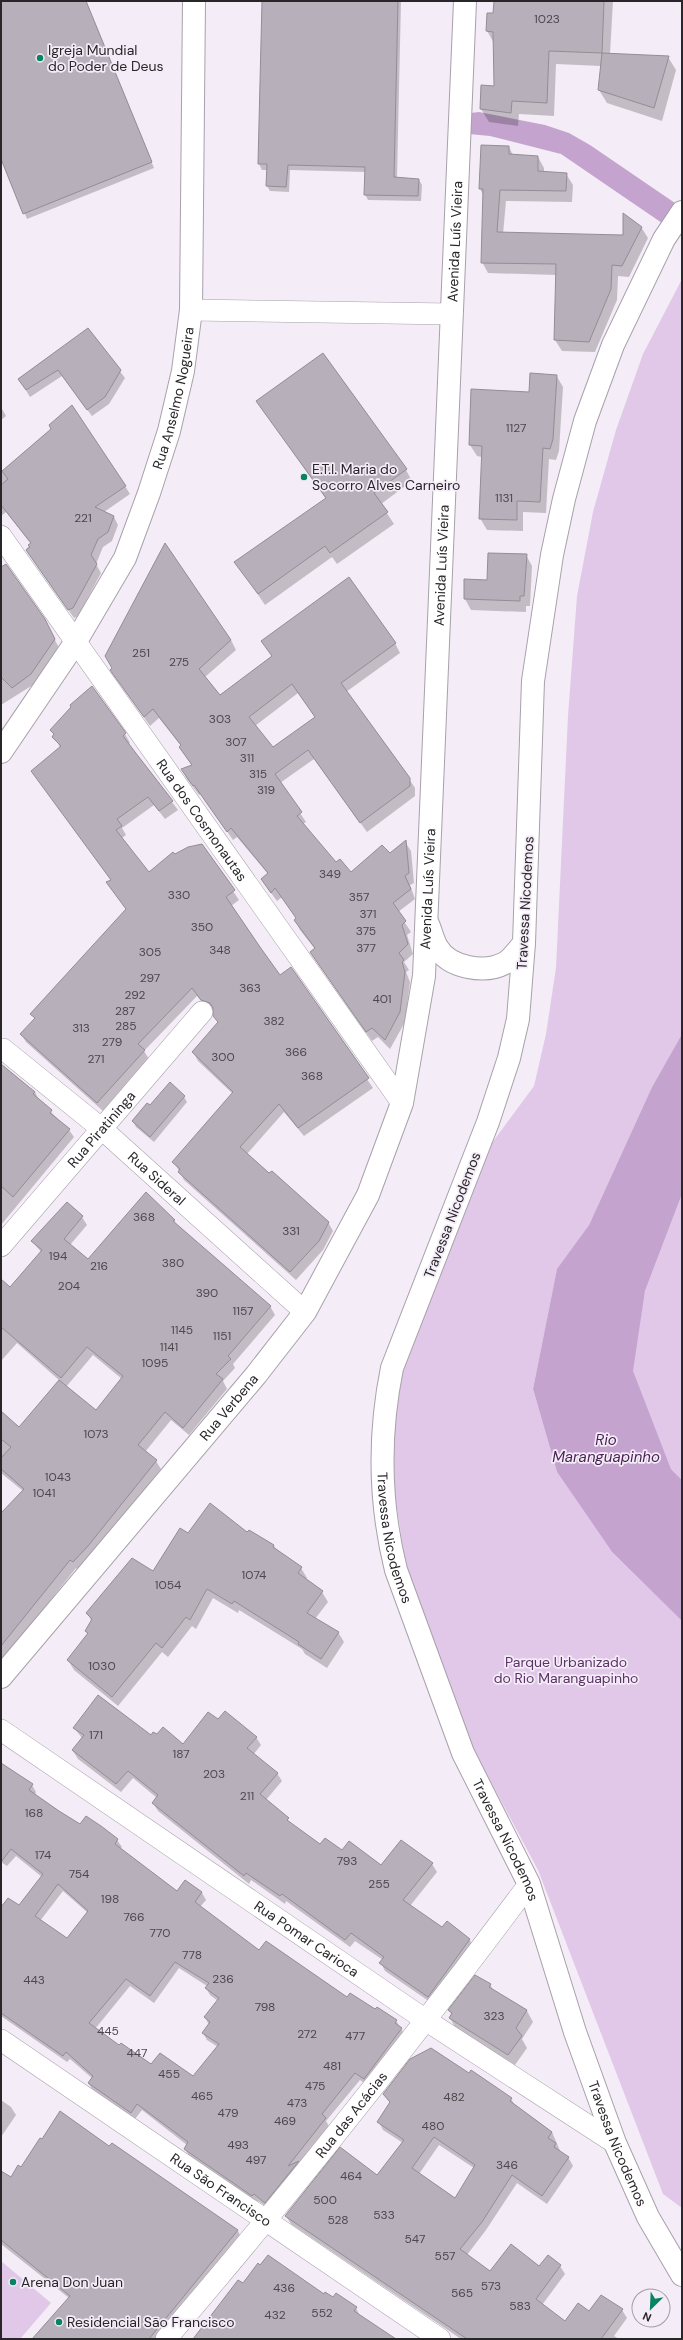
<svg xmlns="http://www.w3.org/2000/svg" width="683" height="2340" font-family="'DM Sans',sans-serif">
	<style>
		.green { fill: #e1c8e8 }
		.water { fill: #c4a4ce }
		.shadow { fill: #0003; fill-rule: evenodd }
		.building { fill: #b7afb9; stroke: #948d96; fill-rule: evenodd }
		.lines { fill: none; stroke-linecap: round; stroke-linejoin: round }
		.minor-casing { stroke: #a8a0aa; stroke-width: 22 }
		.secondary-casing { stroke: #a8a0aa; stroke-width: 24 }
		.primary-casing { stroke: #a8a0aa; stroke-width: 24 }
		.minor { stroke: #fff; stroke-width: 21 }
		.secondary { stroke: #fff; stroke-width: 22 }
		.primary { stroke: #fff; stroke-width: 22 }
		.poi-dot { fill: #088363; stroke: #f4ecf7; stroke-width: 1.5 }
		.labels { text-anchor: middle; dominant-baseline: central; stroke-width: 3.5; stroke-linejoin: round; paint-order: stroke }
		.number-label { font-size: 12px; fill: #4c484e }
		.poi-label { font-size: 14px; fill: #29262a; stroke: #f4ecf7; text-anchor: start }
		.street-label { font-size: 14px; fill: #29262a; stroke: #f4ecf7 }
		.park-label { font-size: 14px; fill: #5c3368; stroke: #f4ecf7 }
		.water-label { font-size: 15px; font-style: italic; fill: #481f54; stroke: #f4ecf7 }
	</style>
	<rect width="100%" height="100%" fill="#f4ecf7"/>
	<g class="green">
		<polygon points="682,279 682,1034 652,1087 589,1225 557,1270 533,1389 557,1472 612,1552 682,1621 682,2208 663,2194 538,1870 468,1739 406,1568 395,1494 393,1434 402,1370 486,1151 534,1086 546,1034 556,968 568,716 577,596 593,512 616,430 643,354"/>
		<polygon points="682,1194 682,1480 671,1469 632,1371 645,1291"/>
		<polygon points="1,2261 51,2303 20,2339 1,2339"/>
	</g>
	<g class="water">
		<polygon points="479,112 545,125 569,133 590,145 675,203 662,223 561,154 490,136 469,134 471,113"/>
		<polygon points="682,1034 682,1194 645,1291 633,1371 671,1469 682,1480 682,1621 612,1552 557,1472 533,1389 557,1269 589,1225 652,1087"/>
	</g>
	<g class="shadow">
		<polygon points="1,1 86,1 154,168 27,219 1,156"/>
		<polygon points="263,1 401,1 397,178 419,180 422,185 421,201 368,200 365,194 366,172 290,170 289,192 270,191 267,186 268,170 262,170 259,164"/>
		<polygon points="495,1 613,1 610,54 668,57 676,70 662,121 607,103 599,90 601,66 556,64 554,116 519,114 518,126 489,122 481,109 495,87 494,43 487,31 494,14"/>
		<polygon points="482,146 509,147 513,155 538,157 544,168 544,173 566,174 573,185 572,202 506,201 503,234 624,236 641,227 648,238 629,277 618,276 617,300 595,352 562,351 555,340 557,275 488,273 482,262 484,196 480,189"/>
		<polygon points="88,329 125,378 109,404 92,416 62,376 30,397 19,379"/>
		<polygon points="556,375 563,387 559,451 556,460 549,459 546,513 523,512 523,531 487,530 480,518 482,457 477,456 470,445 530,393"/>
		<polygon points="258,401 406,470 412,481 381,504 394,524 337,564 332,557 265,605 236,562 326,499"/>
		<polygon points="1,407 6,416 1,420"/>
		<polygon points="52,429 125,486 130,494 104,512 114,517 118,525 112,541 103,547 96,564 101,573 78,616 74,618 26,549 31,544 6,512 1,516 1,473"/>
		<polygon points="526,555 532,566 530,606 526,606 526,612 471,610 465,599 465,580 488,581"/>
		<polygon points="1,564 49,628 59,648 36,683 1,705"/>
		<path d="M 231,640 L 236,650 L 205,677 L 220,696 L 272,657 L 262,641 L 395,643 L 400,653 L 346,692 L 409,779 L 415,788 L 415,796 L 367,832 L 314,759 L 280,783 L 306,822 L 303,824 L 336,864 L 351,873 L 390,855 L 405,842 L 411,851 L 414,883 L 410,885 L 415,899 L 398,912 L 411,932 L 407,935 L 413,954 L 404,962 L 409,970 L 406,972 L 410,982 L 405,1022 L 390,1049 L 378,1037 L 372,1041 L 317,962 L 311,952 L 315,949 L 300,930 L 295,920 L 297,919 L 282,897 L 277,901 L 268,889 L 262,879 L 268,874 L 237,837 L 233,840 L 201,794 L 199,795 L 187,779 L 182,770 L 192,766 L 180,747 L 181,746 L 159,718 L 150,726 L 117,679 ZM 298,693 L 316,718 L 273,748 L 255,726 Z"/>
		<polygon points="52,730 125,734 130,743 128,744 178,810 165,819 154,805 122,828 126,835 122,838 149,874 175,855 202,845 239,900 231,906 280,976 291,968 373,1088 304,1136 284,1112 247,1154 328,1222 333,1231 323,1250 296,1280 184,1180 174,1162 233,1094 198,1061 193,1052 218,1023 214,1011 207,1009 197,996 144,1051 149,1059 103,1111 26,1042 21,1034 35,1019 32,1014 127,910 108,883 111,880 32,771 60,748"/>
		<polygon points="1,1064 35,1092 39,1100 69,1130 74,1137 1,1225"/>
		<polygon points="184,1097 187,1102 154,1142 136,1127 133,1121 151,1106"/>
		<path d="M 82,1217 L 87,1225 L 70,1245 L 88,1261 L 174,1220 L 177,1226 L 270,1306 L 275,1315 L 233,1364 L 235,1368 L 223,1381 L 227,1389 L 189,1435 L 171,1420 L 145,1452 L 156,1461 L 161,1469 L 92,1554 L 78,1570 L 76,1568 L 1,1662 L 1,1515 L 23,1491 L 1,1473 L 1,1413 L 20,1428 L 60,1381 L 17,1343 L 1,1361 L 1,1298 L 41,1252 L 32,1241 ZM 93,1355 L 122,1379 L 96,1411 L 66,1387 Z"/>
		<polygon points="249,1531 274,1546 277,1551 301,1568 307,1578 306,1580 322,1592 328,1602 315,1619 338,1632 344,1642 327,1668 305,1654 302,1649 239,1610 238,1613 213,1598 196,1629 192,1626 168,1657 162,1652 118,1706 74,1670 68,1660 88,1635 86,1631 92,1622 87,1613 153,1572 188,1534 247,1533"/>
		<polygon points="219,1721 256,1737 261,1745 253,1755 277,1773 282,1781 266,1800 290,1823 321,1846 342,1851 381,1866 432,1864 437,1872 410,1906 442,1929 469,1939 474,1947 433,2004 385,1971 381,1963 383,1960 355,1941 350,1947 286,1901 285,1904 251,1880 249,1884 158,1811 153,1803 157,1798 133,1778 121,1792 78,1759 73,1751 82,1738 74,1728 151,1736 183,1745"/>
		<path d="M 1,1772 L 32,1785 L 36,1792 L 35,1795 L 81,1826 L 87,1818 L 117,1840 L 122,1847 L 120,1849 L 178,1892 L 185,1881 L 202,1893 L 206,1900 L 200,1907 L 260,1951 L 347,1998 L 396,2021 L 401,2028 L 405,2036 L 368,2086 L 360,2080 L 326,2121 L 329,2126 L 269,2209 L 258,2201 L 257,2203 L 189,2156 L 185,2149 L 187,2145 L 142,2110 L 135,2119 L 93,2091 L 89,2084 L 93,2079 L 70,2059 L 67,2062 L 1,2016 L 1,1908 L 20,1907 L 42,1877 L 16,1856 L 7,1866 L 1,1862 ZM 63,1891 L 88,1913 L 67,1939 L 40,1921 ZM 179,1968 L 207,1986 L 206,1988 L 210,1995 L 218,2001 L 205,2017 L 209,2025 L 203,2033 L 207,2040 L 218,2047 L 194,2078 L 151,2065 L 119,2047 L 95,2029 L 130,1986 L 154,2003 Z"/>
		<polygon points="490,1984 493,1990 527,2011 533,2022 522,2039 527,2048 515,2065 456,2029 450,2018 452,2015 449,2011"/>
		<path d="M 469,2074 L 511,2099 L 515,2105 L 552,2132 L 561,2153 L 568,2157 L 573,2166 L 547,2204 L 517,2183 L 486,2230 L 467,2255 L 490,2272 L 560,2266 L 565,2274 L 542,2305 L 565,2322 L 589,2313 L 622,2310 L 627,2318 L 614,2336 L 619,2339 L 461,2339 L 291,2224 L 286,2216 L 377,2176 L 403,2143 L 383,2130 L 379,2122 L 390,2103 L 384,2094 ZM 439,2145 L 474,2168 L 455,2199 L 419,2174 Z"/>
		<polygon points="1,2100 11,2107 16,2115 1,2137"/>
		<polygon points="112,2144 238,2231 242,2239 160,2339 33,2339 69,2298 1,2244 1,2172 11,2178 21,2168 109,2148"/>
		<polygon points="243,2285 333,2298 356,2308 360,2316 394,2339 194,2339"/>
	</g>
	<g class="building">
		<polygon points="1,1 86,1 152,162 23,214 1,159"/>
		<polygon points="262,1 398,1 394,177 419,179 418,196 364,195 365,167 288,165 286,187 266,186 267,164 258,164"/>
		<polygon points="494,1 604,1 602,53 669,56 654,108 598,90 602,53 549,51 547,103 512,101 511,113 480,109 481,85 494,86 493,32 486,31 487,13 493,13"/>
		<polygon points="481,145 509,146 509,154 538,156 538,171 567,173 566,191 500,190 497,232 623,235 623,213 642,227 622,266 612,265 611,289 589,342 554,340 556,264 481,263 483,189 479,189"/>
		<polygon points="88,328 121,370 105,397 87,410 58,370 26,390 18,379"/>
		<polygon points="323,353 407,469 374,493 388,512 330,553 325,546 258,594 234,562 326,498 256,401"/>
		<polygon points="530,373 557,375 553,439 550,449 543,448 540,502 517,501 517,520 479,519 482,446 469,445 471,389 529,392"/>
		<polygon points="72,405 126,486 95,507 114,516 108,532 98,539 91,555 97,564 73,608 68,610 26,550 30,547 28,545 31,543 1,505 1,485 8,479 2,471 51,429 49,425"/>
		<path d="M 165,543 L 231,640 L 199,669 L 220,695 L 272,656 L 261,641 L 349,577 L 396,643 L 341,683 L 410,778 L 410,786 L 360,823 L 308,750 L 275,774 L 302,812 L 297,816 L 336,862 L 340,859 L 351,872 L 382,845 L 390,853 L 406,840 L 409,873 L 405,876 L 411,889 L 393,903 L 406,921 L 402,925 L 408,944 L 399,953 L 404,960 L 402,962 L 405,972 L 400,1012 L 385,1040 L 372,1028 L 366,1032 L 310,952 L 315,948 L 294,920 L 296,918 L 275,888 L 271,893 L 261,879 L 268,873 L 231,828 L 227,832 L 194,785 L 193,786 L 181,769 L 192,765 L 179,747 L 181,745 L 153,709 L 144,717 L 110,670 L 112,668 L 105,656 ZM 292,684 L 315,717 L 273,747 L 249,717 Z"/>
		<polygon points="488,553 527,554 524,596 520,596 520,601 464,599 464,579 487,580"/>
		<polygon points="6,564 45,619 55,639 31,674 12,688 1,677 1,567"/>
		<polygon points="92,686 126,733 123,736 135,752 173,801 159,811 148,797 117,819 122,826 116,830 149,872 173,852 175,854 188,847 202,844 235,890 226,897 260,947 280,975 291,967 369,1078 298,1128 279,1104 240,1147 269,1173 272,1171 329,1222 319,1241 290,1272 178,1172 180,1169 172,1162 233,1092 192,1052 218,1022 213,1016 213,1008 210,1003 201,1000 192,988 138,1044 145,1050 97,1103 20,1034 35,1018 30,1014 126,909 106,882 111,880 31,771 61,746 52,737 54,734 50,730 71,707 70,705"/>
		<polygon points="1,1064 35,1092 33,1094 52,1110 50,1113 70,1129 13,1197 1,1186"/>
		<polygon points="170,1082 185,1096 150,1137 132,1121 147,1103 150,1105"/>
		<polygon points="146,1192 175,1220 173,1221 271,1306 228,1356 231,1359 216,1374 223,1379 183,1428 165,1412 138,1445 157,1460 88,1546 73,1562 70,1560 1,1646 1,1513 24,1489 1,1469 1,1458 11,1447 1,1439 1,1411 19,1427 59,1380 96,1410 123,1376 87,1347 61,1378 1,1327 1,1279 10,1287 42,1250 31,1241 67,1202 83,1216 64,1239 88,1259"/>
		<polygon points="210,1503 247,1532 249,1530 274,1545 273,1547 302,1567 298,1573 323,1591 307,1613 339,1632 321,1659 298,1644 299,1642 234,1601 232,1604 207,1589 190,1620 186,1617 162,1648 156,1643 112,1697 67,1660 88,1633 85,1631 92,1619 86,1613 132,1558 153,1571 180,1528 188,1533"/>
		<polygon points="98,1695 151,1735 153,1732 157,1734 163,1727 183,1744 208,1712 218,1719 225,1711 257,1737 247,1748 278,1773 260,1794 289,1818 287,1820 320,1844 325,1838 342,1850 349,1841 381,1865 401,1840 433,1863 403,1900 442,1927 447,1921 470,1939 428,1997 379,1963 384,1957 351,1933 345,1940 282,1894 280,1896 246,1873 244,1876 152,1803 158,1795 128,1771 116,1784 72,1750 84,1735 73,1728"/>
		<path d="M 1,1763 L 33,1784 L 29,1790 L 59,1811 L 80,1824 L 86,1816 L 101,1826 L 118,1839 L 115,1844 L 177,1891 L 185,1880 L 202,1892 L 195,1902 L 259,1950 L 266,1941 L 347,1997 L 350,1993 L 375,2009 L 377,2007 L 397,2020 L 395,2023 L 402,2028 L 364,2079 L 355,2073 L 322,2114 L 326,2118 L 288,2166 L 299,2161 L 265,2203 L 254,2194 L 252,2196 L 184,2149 L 188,2142 L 137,2104 L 131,2113 L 88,2083 L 93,2076 L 66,2052 L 63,2056 L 1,2013 L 1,1907 L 8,1898 L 19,1905 L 43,1874 L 11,1849 L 1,1862 ZM 58,1884 L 88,1911 L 67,1938 L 35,1916 ZM 175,1962 L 209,1983 L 205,1988 L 219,1998 L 204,2017 L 210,2022 L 202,2033 L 219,2044 L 193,2076 L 160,2053 L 151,2064 L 121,2043 L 119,2045 L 89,2023 L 126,1979 L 150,1996 Z"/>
		<polygon points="475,1975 491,1984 489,1987 527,2010 516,2028 522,2036 508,2055 449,2018 452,2013 448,2010"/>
		<path d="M 431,2048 L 469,2073 L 471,2070 L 512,2098 L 510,2101 L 552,2132 L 548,2138 L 556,2143 L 554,2147 L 569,2157 L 542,2196 L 512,2175 L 482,2222 L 460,2249 L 490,2271 L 511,2244 L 539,2266 L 548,2255 L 561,2265 L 536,2299 L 565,2321 L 578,2303 L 589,2311 L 601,2295 L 623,2309 L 601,2339 L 467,2339 L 285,2216 L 340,2147 L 377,2175 L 404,2140 L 377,2122 L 390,2102 L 383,2094 L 410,2059 ZM 434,2137 L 475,2165 L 455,2198 L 412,2168 Z"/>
		<polygon points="60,2111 109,2146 112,2143 238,2230 149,2339 32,2339 70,2296 1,2240 1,2171 11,2177 18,2165 21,2167 40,2138 42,2139"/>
		<polygon points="268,2255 324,2294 325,2292 333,2297 336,2293 357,2307 354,2311 396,2339 193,2339 238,2280 243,2283 258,2263 260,2265"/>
	</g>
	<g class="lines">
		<defs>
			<g id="minor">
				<polyline points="191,310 452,314"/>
				<path id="s1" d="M 1,536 L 402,1103"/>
				<path id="s2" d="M 3,1049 L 102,1129 L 305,1312"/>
				<path id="s3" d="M 1,1246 L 202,1012"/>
				<path id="s4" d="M 1,1730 L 427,2021 L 615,2143"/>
				<path id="s5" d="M 1,2040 L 440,2339"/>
				<path id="s6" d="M 166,2339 C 293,2191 412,2041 529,1884"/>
			</g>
			<g id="secondary">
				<path id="s7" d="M 682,212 L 664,239 L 613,345 L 585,421 L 564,499 L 552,555 L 533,681 L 524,943 L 518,1019 L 509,1058 L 488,1122 L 392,1368 C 378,1437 379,1502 396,1570 L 463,1753 L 529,1884 L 575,2032 L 615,2143 L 648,2217 L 682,2275"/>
			</g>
			<g id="primary">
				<path id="s8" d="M 1,752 L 75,643 L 125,558 L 149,493 L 169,431 L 183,371 L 191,310 L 194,1"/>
				<path d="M 428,924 C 431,931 433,940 437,947 C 449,968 485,974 505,963 C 512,959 519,949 524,943"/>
				<path id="s9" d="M 1,1677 L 256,1375 L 305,1312 L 368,1195 L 402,1103 L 424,976 L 465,1"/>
			</g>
		</defs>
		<use href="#minor" class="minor-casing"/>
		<use href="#secondary" class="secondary-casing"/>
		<use href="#primary" class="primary-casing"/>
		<use href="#minor" class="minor"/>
		<use href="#secondary" class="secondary"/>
		<use href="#primary" class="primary"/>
	</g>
	<g class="poi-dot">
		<circle cx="40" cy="58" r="4"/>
		<circle cx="304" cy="477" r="4"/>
		<circle cx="13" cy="2282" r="4"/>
		<circle cx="59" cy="2322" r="4"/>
	</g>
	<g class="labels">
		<g class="number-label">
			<text x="547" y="19">1023</text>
			<text x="516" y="428">1127</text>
			<text x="504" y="498">1131</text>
			<text x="83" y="518">221</text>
			<text x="141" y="653">251</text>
			<text x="179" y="662">275</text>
			<text x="220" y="719">303</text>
			<text x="236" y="742">307</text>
			<text x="247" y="758">311</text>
			<text x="258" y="774">315</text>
			<text x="266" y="790">319</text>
			<text x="330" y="874">349</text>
			<text x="179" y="895">330</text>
			<text x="359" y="897">357</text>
			<text x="368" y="914">371</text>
			<text x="202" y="927">350</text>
			<text x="366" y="931">375</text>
			<text x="366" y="948">377</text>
			<text x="220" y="950">348</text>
			<text x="150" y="952">305</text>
			<text x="150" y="978">297</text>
			<text x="250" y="988">363</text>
			<text x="135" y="995">292</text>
			<text x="382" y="999">401</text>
			<text x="125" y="1011">287</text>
			<text x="274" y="1021">382</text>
			<text x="126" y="1026">285</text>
			<text x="81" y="1028">313</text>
			<text x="112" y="1042">279</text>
			<text x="296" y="1052">366</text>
			<text x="223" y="1057">300</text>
			<text x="96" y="1059">271</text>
			<text x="312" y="1076">368</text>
			<text x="144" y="1217">368</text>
			<text x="291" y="1231">331</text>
			<text x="58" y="1256">194</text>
			<text x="173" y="1263">380</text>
			<text x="99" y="1266">216</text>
			<text x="69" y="1286">204</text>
			<text x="207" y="1293">390</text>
			<text x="243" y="1311">1157</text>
			<text x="182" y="1330">1145</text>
			<text x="222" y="1336">1151</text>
			<text x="169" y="1347">1141</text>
			<text x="155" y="1363">1095</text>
			<text x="96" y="1434">1073</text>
			<text x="58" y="1477">1043</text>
			<text x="44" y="1493">1041</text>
			<text x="254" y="1575">1074</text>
			<text x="168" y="1585">1054</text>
			<text x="102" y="1666">1030</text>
			<text x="96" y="1735">171</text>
			<text x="181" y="1754">187</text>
			<text x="214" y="1774">203</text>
			<text x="247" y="1796">211</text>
			<text x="34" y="1813">168</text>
			<text x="43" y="1855">174</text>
			<text x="347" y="1861">793</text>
			<text x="79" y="1874">754</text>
			<text x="379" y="1884">255</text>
			<text x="110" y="1899">198</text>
			<text x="134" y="1917">766</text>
			<text x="160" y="1933">770</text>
			<text x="192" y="1955">778</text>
			<text x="223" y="1979">236</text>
			<text x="34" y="1980">443</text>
			<text x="265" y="2007">798</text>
			<text x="494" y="2016">323</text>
			<text x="108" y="2031">445</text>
			<text x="307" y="2034">272</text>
			<text x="355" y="2036">477</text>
			<text x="137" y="2053">447</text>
			<text x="332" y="2066">481</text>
			<text x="169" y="2074">455</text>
			<text x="315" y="2086">475</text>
			<text x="202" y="2096">465</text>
			<text x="454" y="2097">482</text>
			<text x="297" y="2103">473</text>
			<text x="228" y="2113">479</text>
			<text x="285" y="2121">469</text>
			<text x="433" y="2126">480</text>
			<text x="238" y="2145">493</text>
			<text x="256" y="2160">497</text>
			<text x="507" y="2165">346</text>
			<text x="351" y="2176">464</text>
			<text x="325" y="2200">500</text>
			<text x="384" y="2215">533</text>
			<text x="338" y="2220">528</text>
			<text x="415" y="2239">547</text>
			<text x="445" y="2256">557</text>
			<text x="491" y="2286">573</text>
			<text x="284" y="2288">436</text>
			<text x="462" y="2293">565</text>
			<text x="520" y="2306">583</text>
			<text x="322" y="2313">552</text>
			<text x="275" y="2315">432</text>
		</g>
		<g class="poi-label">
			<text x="48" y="50">Igreja Mundial<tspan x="48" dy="16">do Poder de Deus</tspan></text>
			<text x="312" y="469">E.T.I. Maria do<tspan x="312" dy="16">Socorro Alves Carneiro</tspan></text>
			<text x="21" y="2282">Arena Don Juan</text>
			<text x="67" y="2322">Residencial São Francisco</text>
		</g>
		<g class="street-label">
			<text stroke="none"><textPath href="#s9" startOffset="1570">Avenida Luís Vieira</textPath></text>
			<text stroke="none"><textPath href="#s8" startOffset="398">Rua Anselmo Nogueira</textPath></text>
			<text stroke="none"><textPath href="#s9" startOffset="1246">Avenida Luís Vieira</textPath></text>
			<text stroke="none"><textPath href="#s1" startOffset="348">Rua dos Cosmonautas</textPath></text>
			<text stroke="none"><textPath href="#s9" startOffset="922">Avenida Luís Vieira</textPath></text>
			<text transform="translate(525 903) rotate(-87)">Travessa Nicodemos</text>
			<text stroke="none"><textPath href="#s3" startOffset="154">Rua Piratininga</textPath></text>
			<text stroke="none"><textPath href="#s2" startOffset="201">Rua Sideral</textPath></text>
			<text transform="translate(452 1215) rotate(-69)">Travessa Nicodemos</text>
			<text stroke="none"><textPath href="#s9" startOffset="353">Rua Verbena</textPath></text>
			<text stroke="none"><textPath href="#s7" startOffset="1378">Travessa Nicodemos</textPath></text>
			<text stroke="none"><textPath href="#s7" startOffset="1702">Travessa Nicodemos</textPath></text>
			<text stroke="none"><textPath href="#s4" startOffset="370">Rua Pomar Carioca</textPath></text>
			<text stroke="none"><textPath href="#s6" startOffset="291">Rua das Acácias</textPath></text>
			<text stroke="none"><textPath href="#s7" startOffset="2026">Travessa Nicodemos</textPath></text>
			<text stroke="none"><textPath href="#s5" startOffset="266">Rua São Francisco</textPath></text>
		</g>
		<g class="park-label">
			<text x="566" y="1662">Parque Urbanizado<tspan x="566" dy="16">do Rio Maranguapinho</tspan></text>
		</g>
		<g class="water-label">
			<text x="606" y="1440">Rio<tspan x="606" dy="17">Maranguapinho</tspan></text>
		</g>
	</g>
	<rect width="683" height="2340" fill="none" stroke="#29262a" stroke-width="4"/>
	<g transform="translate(651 2308) rotate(204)"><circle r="19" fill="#f4ecf7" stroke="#a39da5"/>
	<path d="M0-3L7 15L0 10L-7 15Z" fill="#088363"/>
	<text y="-6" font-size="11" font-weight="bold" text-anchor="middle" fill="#29262a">N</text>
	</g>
</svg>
